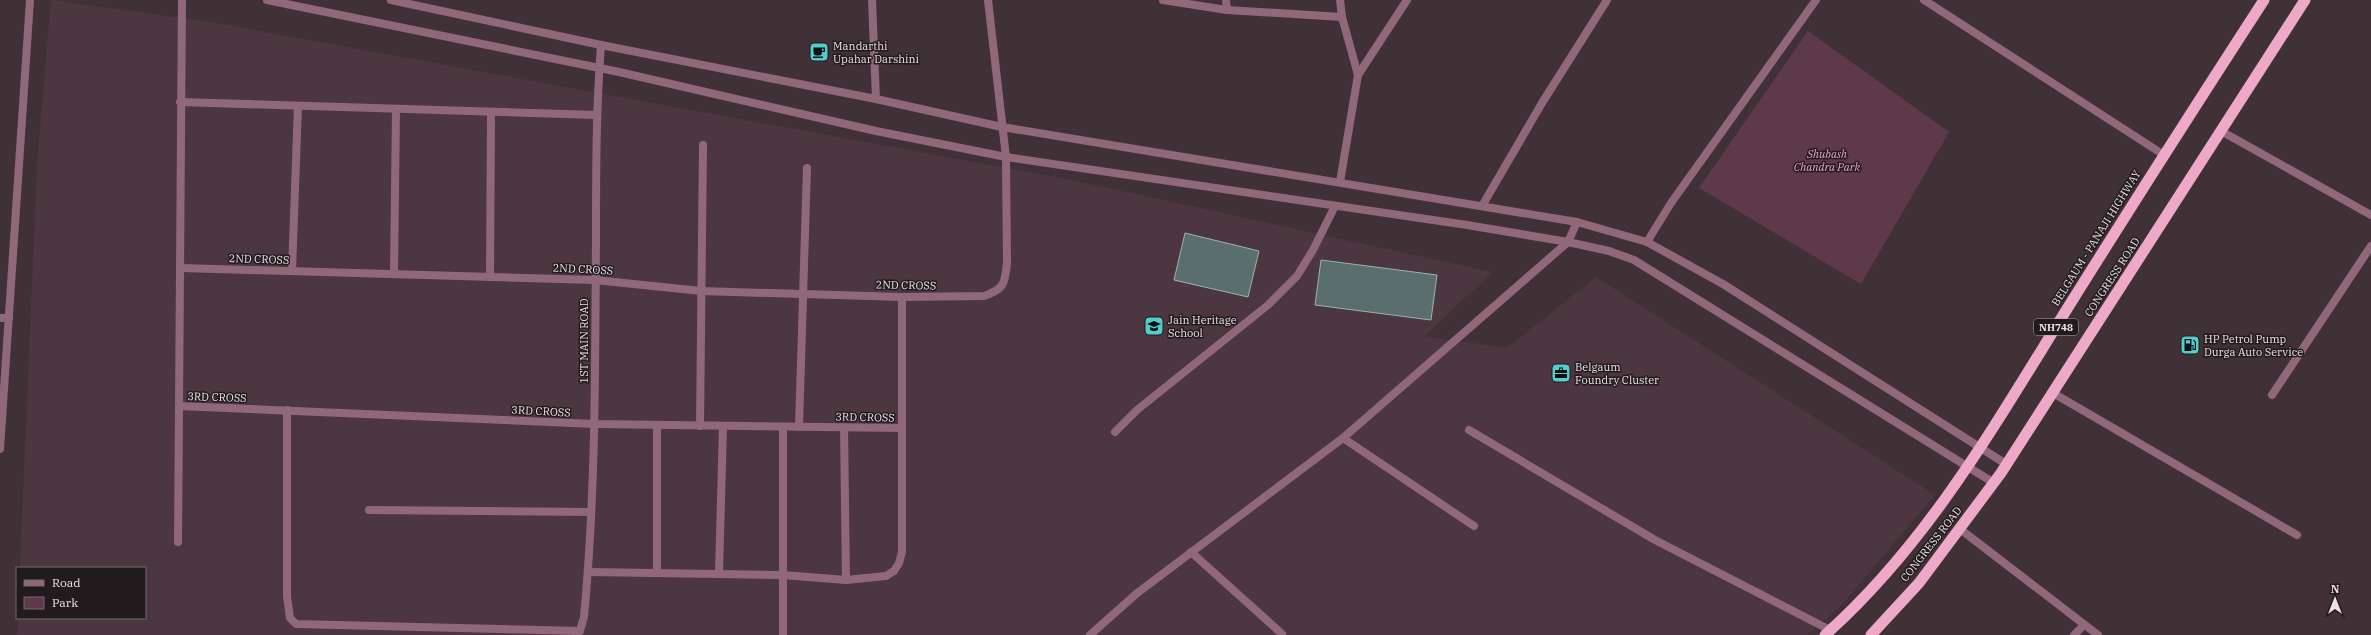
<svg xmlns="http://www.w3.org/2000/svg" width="2371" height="635" font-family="'IBM Plex Serif',serif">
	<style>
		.built { fill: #4c3640 }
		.green { fill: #5d394a }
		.building { fill: #596e6d; stroke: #9db3b3 }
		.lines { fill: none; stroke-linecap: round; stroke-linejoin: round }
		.service { stroke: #90687a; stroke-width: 8 }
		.minor { stroke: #90687a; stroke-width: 8 }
		.trunk { stroke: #eea8c8; stroke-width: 11 }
		.labels { text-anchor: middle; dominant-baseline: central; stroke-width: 3; stroke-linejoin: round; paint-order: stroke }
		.shield { fill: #221b1e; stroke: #afa6a9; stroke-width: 1 }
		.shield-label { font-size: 10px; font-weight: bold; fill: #ebe1e5 }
		.poi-label { font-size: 11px; fill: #ebe1e5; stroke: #221b1e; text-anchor: start }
		.park-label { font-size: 11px; font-style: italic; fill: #eea6c7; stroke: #221b1e }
		.street-label { font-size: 11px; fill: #ebe1e5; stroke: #221b1e }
	</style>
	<rect width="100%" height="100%" fill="#403137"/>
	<polygon class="built" points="51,0 211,22 1067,179 1492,272 1425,336 1507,348 1596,277 1935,495 1840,607 1807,635 17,635 18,618 145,618 145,568 20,568 37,164"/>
	<polygon class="green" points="1808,31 1949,132 1861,284 1699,188"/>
	<g class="building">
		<polygon points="1185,233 1259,251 1248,297 1174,280"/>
		<polygon points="1321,260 1437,275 1431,320 1315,305"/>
	</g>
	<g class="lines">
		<g class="service">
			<polyline points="0,318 9,318"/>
			<polyline points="1469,430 1655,540 1830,630"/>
			<polyline points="1115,432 1137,410 1268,305 1297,276 1313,250 1335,206"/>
			<polyline points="1343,438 1474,526"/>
			<polyline points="1191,552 1282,634"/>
			<polyline points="2074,635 2084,625"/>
		</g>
		<g class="minor">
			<polyline points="267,0 619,72 876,131 1006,157 1467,225 1568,242 1609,251 1634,260 1994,483"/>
			<polyline points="391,0 601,45 876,99 1002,127 1577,222 1647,242 1723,284 2006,464"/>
			<polyline points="872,0 876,99"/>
			<polyline points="1163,0 1227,10 1342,17"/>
			<polyline points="1226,0 1227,10"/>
			<polyline points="1340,0 1342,17 1358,75 1340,182"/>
			<polyline points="1924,0 2164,155"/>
			<polyline points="1358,75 1407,0"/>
			<polyline points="180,102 596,115"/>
			<polyline points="2221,131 2371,215"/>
			<polyline points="1482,206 1542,103 1607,0"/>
			<polyline points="1647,242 1671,203 1816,0"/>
			<path d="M 181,268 L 595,280 L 701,291 L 902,297 L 984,296 C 1004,289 1005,284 1007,263 L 1006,157 L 988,0"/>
			<polyline points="292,271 298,106"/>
			<polyline points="394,274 396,109"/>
			<polyline points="490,277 491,112"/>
			<polyline points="2053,393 2297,535"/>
			<polyline points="2272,395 2371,246"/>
			<polyline points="179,406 595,424 902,428"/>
			<polyline points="287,410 287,596 290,618 296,624 580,631"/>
			<polyline points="700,426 703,145"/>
			<polyline points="799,427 807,168"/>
			<polyline points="844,428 846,580"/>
			<polyline points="0,449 30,0"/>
			<polyline points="369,510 591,512"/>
			<polyline points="1960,529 2098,635"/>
			<polyline points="178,542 182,0"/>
			<polyline points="589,572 783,575 846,580 886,576 894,571 899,563 902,552 902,297"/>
			<polyline points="657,573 657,425"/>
			<polyline points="719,574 723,426"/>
			<path d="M 576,635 L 580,631 L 584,617 C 596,491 595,365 596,239 C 596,174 596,110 601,45"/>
			<polyline points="783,635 783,427"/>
			<polyline points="1090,635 1136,594 1343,438 1568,242 1577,222"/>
		</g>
		<g class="trunk">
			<path d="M 1825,635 C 1923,548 1989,435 2057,325 C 2125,216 2194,108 2264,0"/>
			<polyline points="1871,635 1919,583 2001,473 2305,0"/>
		</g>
	</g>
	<defs>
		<symbol id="cafe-square" viewBox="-11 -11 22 22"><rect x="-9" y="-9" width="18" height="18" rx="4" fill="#52cdcc" stroke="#221b1e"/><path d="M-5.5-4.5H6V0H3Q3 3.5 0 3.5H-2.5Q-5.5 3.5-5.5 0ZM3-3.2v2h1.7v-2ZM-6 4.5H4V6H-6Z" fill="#111"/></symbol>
		<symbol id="school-square" viewBox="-11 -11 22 22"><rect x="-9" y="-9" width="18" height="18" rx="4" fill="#52cdcc" stroke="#221b1e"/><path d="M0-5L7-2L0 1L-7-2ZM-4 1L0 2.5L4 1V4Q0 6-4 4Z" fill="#111"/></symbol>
		<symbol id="fuel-square" viewBox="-11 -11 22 22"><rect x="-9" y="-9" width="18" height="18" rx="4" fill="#52cdcc" stroke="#221b1e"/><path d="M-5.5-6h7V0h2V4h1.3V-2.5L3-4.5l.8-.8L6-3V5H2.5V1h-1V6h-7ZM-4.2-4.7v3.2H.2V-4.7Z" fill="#111"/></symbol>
		<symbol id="office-square" viewBox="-11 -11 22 22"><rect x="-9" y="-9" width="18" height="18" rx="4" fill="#52cdcc" stroke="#221b1e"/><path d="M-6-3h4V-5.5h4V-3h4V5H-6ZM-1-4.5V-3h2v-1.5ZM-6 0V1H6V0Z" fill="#111"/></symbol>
	</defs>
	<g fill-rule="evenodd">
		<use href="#cafe-square" x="808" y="41" width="22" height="22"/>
		<use href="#school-square" x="1143" y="315" width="22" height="22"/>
		<use href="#fuel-square" x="2179" y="334" width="22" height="22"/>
		<use href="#office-square" x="1550" y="362" width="22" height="22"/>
	</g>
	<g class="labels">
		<rect class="shield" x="2034" y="319" width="44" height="16" rx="3"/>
		<g class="shield-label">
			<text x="2056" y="327">NH748</text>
		</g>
		<g class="poi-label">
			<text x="833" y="46">Mandarthi<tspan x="833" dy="13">Upahar Darshini</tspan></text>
			<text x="1168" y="320">Jain Heritage<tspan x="1168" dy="13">School</tspan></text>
			<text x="2204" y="339">HP Petrol Pump<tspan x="2204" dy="13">Durga Auto Service</tspan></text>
			<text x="1575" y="367">Belgaum<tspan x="1575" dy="13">Foundry Cluster</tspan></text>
		</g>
		<g class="park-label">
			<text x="1827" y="154">Shubash<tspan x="1827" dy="13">Chandra Park</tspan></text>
		</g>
		<g class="street-label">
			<text transform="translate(2096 238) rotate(-58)">BELGAUM - PANAJI HIGHWAY</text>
			<text transform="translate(259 259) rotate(2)">2ND CROSS</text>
			<text transform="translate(583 269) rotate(3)">2ND CROSS</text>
			<text transform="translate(2112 277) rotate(-57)">CONGRESS ROAD</text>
			<text transform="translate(906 285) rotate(1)">2ND CROSS</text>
			<text transform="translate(584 341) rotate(-90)">1ST MAIN ROAD</text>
			<text transform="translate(217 397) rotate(2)">3RD CROSS</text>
			<text transform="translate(541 411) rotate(3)">3RD CROSS</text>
			<text transform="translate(865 417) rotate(1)">3RD CROSS</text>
			<text transform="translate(1931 544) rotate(-52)">CONGRESS ROAD</text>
		</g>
	</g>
	<rect x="16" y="567" width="130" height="52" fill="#221b1e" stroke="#726a6e"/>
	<rect x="24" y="580" width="20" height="6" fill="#90687a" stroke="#726a6e"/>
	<text x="52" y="587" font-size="12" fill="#ebe1e5">Road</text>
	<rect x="24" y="597" width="20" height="12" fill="#5d394a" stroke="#726a6e"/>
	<text x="52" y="607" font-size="12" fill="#ebe1e5">Park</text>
	<g transform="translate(2335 599)" stroke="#221b1e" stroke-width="3" paint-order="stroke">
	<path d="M0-3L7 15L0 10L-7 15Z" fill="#ebe1e5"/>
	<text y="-6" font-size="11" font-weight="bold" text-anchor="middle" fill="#ebe1e5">N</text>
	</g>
</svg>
